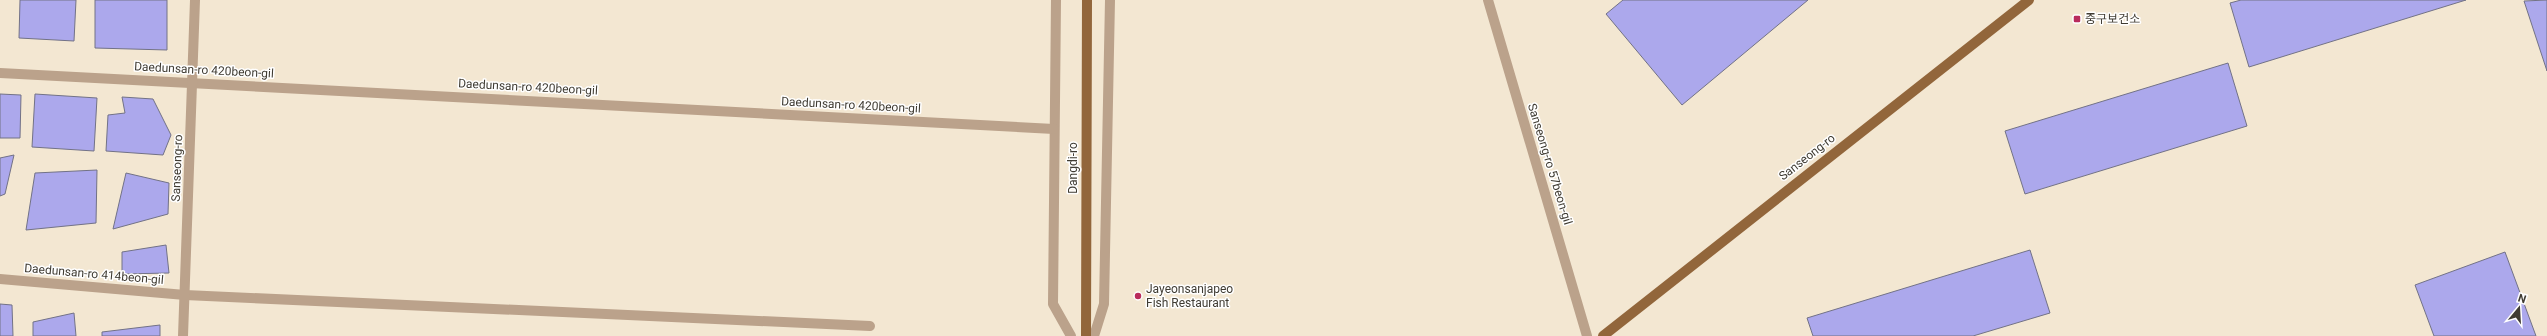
<svg xmlns="http://www.w3.org/2000/svg" width="2547" height="336" font-family="Roboto,'Noto Sans KR',sans-serif">
	<style>
		.building { fill: #aca8ec; stroke: #727286 }
		.lines { fill: none; stroke-linecap: round; stroke-linejoin: round }
		.minor { stroke: #bba28b; stroke-width: 10 }
		.major { stroke: #92663b; stroke-width: 10 }
		.poi-dot { fill: #b92b5c; stroke: #fff; stroke-width: 1.5 }
		.labels { text-anchor: middle; dominant-baseline: central; stroke-width: 3; stroke-linejoin: round; paint-order: stroke }
		.poi-label { font-size: 12px; fill: #3f3b32; stroke: #fff; text-anchor: start }
		.street-label { font-size: 12px; fill: #3f3b32; stroke: #fff }
	</style>
	<rect width="100%" height="100%" fill="#f3e7d2"/>
	<g class="building">
		<polygon points="20,0 76,0 74,41 19,38"/>
		<polygon points="95,0 167,0 167,50 95,48"/>
		<polygon points="1623,0 1808,0 1682,105 1606,14"/>
		<polygon points="2241,0 2466,0 2249,67 2230,3"/>
		<polygon points="2547,0 2547,71 2524,1"/>
		<polygon points="2228,63 2247,126 2025,194 2005,131"/>
		<polygon points="0,94 21,95 20,138 0,138"/>
		<polygon points="35,94 97,98 94,151 32,147"/>
		<polygon points="122,97 153,99 171,135 163,155 106,151 108,115 125,113"/>
		<polygon points="14,155 5,194 0,196 0,158"/>
		<polygon points="97,170 96,223 26,230 35,173"/>
		<polygon points="126,173 169,183 168,214 113,229"/>
		<polygon points="166,245 169,273 122,274 122,252"/>
		<polygon points="2030,250 2050,313 1973,336 1813,336 1807,318"/>
		<polygon points="2505,252 2536,336 2434,336 2415,285"/>
		<polygon points="0,304 12,305 13,336 0,336"/>
		<polygon points="74,313 76,336 33,336 33,322"/>
		<polygon points="160,325 160,336 102,336 102,332"/>
	</g>
	<g class="lines">
		<g class="minor">
			<polyline points="1056,0 1053,304 1071,336"/>
			<polyline points="1488,0 1587,336"/>
			<polyline points="0,73 1054,129"/>
			<polyline points="0,279 185,295 870,326"/>
			<polyline points="183,336 195,0"/>
			<polyline points="1094,336 1104,304 1110,0"/>
		</g>
		<g class="major">
			<polyline points="1086,336 1087,0"/>
			<polyline points="1603,336 2029,0"/>
		</g>
	</g>
	<g class="poi-dot">
		<rect x="2073" y="15" width="8" height="8" rx="2"/>
		<circle cx="1138" cy="296" r="4"/>
	</g>
	<g class="labels">
		<g class="poi-label">
			<text x="2085" y="19">중구보건소</text>
			<text x="1146" y="289">Jayeonsanjapeo<tspan x="1146" dy="14">Fish Restaurant</tspan></text>
		</g>
		<g class="street-label">
			<text transform="translate(204 70) rotate(3)">Daedunsan-ro 420beon-gil</text>
			<text transform="translate(528 87) rotate(3)">Daedunsan-ro 420beon-gil</text>
			<text transform="translate(851 105) rotate(3)">Daedunsan-ro 420beon-gil</text>
			<text transform="translate(1807 157) rotate(-38)">Sanseong-ro</text>
			<text transform="translate(1550 164) rotate(73)">Sanseong-ro 57beon-gil</text>
			<text transform="translate(177 168) rotate(-88)">Sanseong-ro</text>
			<text transform="translate(1073 168) rotate(-90)">Dangdi-ro</text>
			<text transform="translate(94 274) rotate(5)">Daedunsan-ro 414beon-gil</text>
		</g>
	</g>
	<g transform="translate(2519 308) rotate(18)" stroke="#ffffff" stroke-width="3" paint-order="stroke">
	<path d="M0-3L7 15L0 10L-7 15Z" fill="#3f3b32"/>
	<text y="-6" font-size="11" font-weight="bold" text-anchor="middle" fill="#3f3b32">N</text>
	</g>
</svg>
